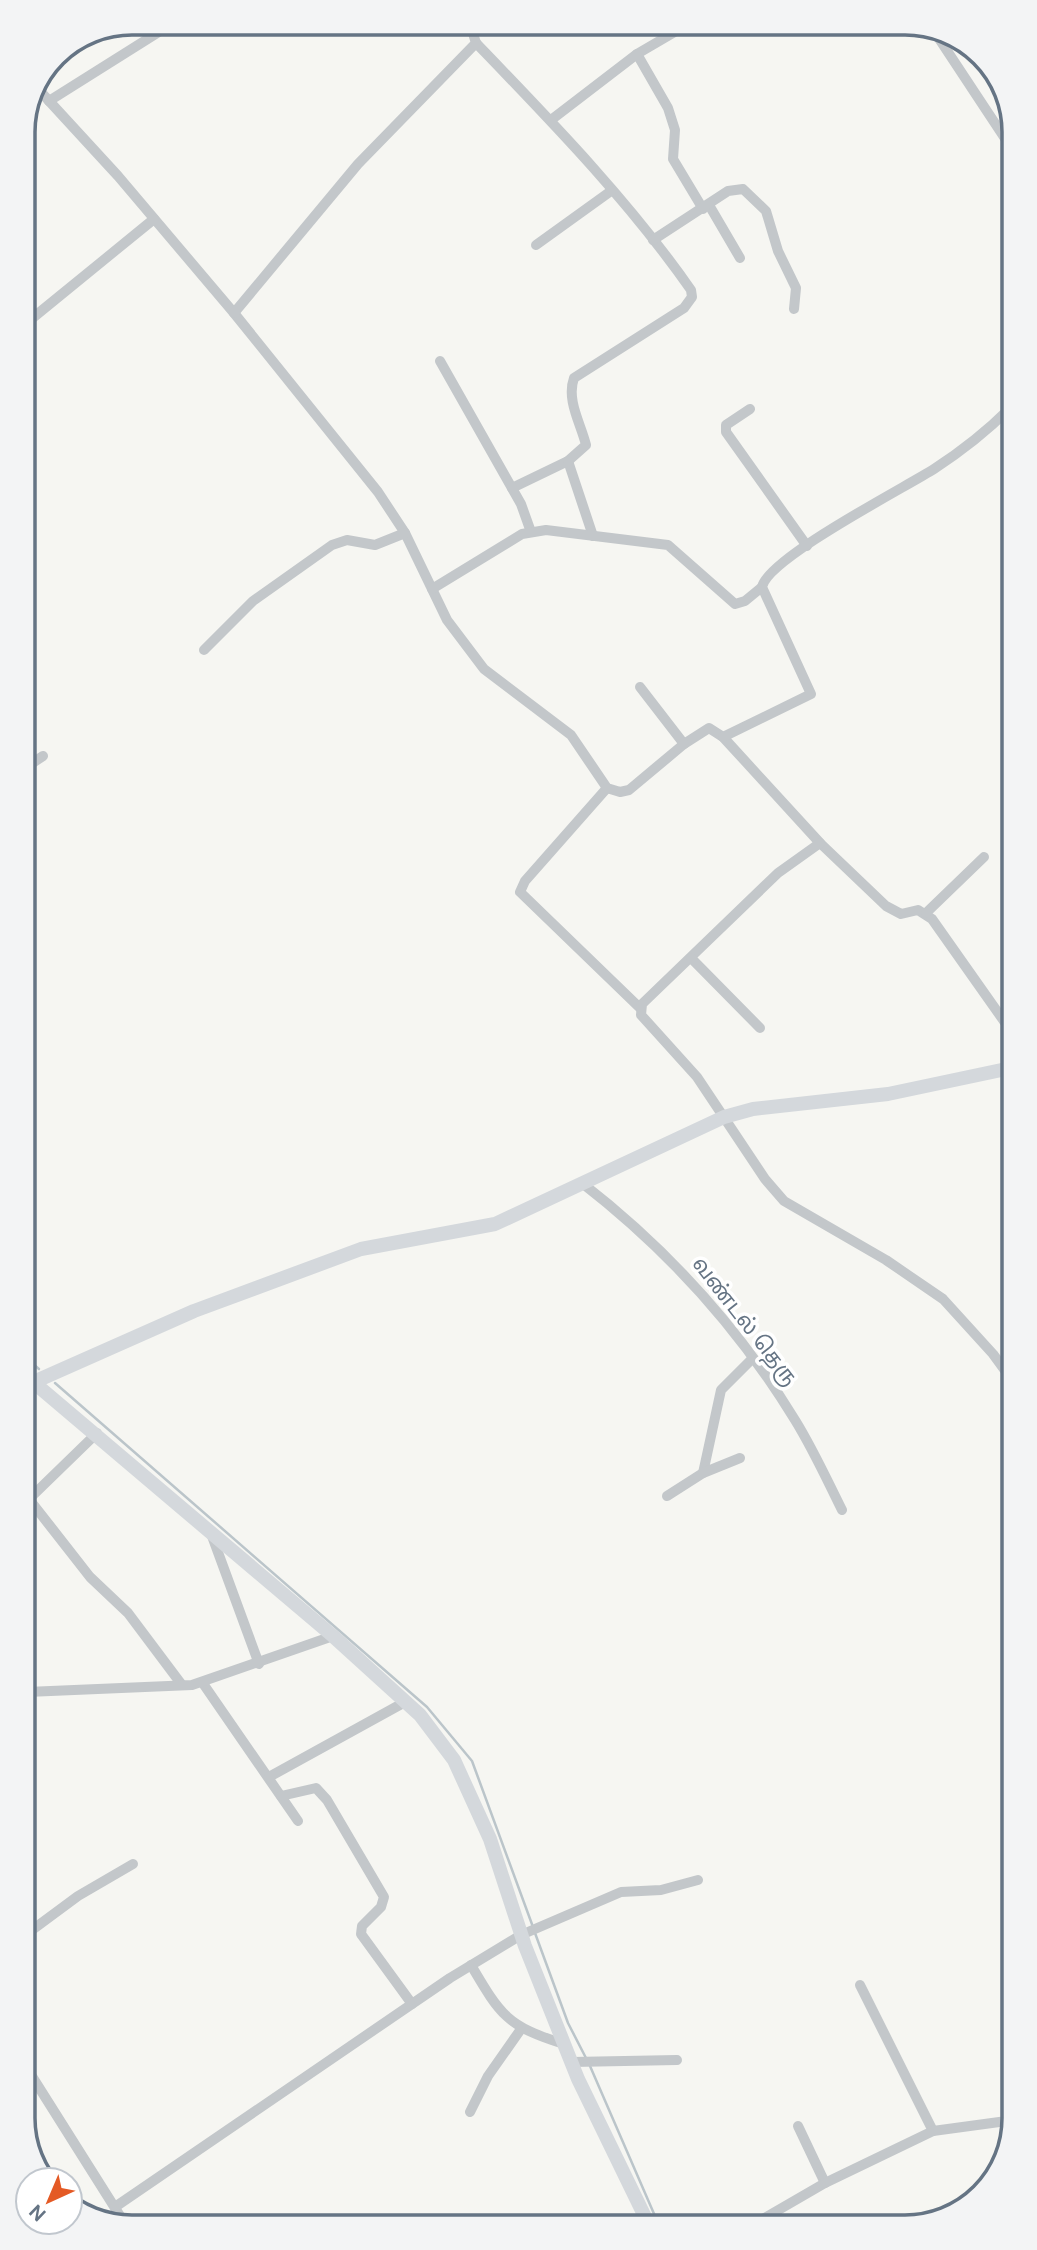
<svg xmlns="http://www.w3.org/2000/svg" width="1037" height="2250" font-family="'DM Sans','Noto Sans Tamil',sans-serif">
	<style>
		.lines { fill: none; stroke-linecap: round; stroke-linejoin: round }
		.stream { stroke: #bbc5ca; stroke-width: 2.5 }
		.street { stroke: #c3c7ca; stroke-width: 10 }
		.secondary { stroke: #d4d8dc; stroke-width: 14 }
		.labels { text-anchor: middle; dominant-baseline: central; stroke-width: 7; stroke-linejoin: round; paint-order: stroke }
		.street-label { font-size: 21px; fill: #657484; stroke: #fff }
		.rim { fill: none; stroke: #657484; stroke-width: 3.5 }
	</style>
	<rect width="100%" height="100%" fill="#f6f6f2"/>
	<g class="lines">
		<g class="stream">
			<polyline points="26,1358 39,1369"/>
			<polyline points="55,1383 427,1707 472,1761 533,1927"/>
			<polyline points="535,1933 568,2023 587,2060"/>
			<polyline points="590,2066 658,2223"/>
		</g>
		<g class="street">
			<polyline points="934,31 1008,143"/>
			<path d="M 476,43 C 551,121 629,201 691,290 L 692,297 L 684,308 L 574,378 C 566,400 581,424 586,445 L 568,461 L 512,488"/>
			<polyline points="637,54 668,108 675,130 673,159 703,209"/>
			<polyline points="39,90 118,176 234,313 378,492 405,533 447,620 484,669 571,735 607,788 620,792 629,790 684,744 709,728 723,737 820,843 886,906 901,914 918,910 932,919 1011,1031"/>
			<polyline points="49,101 173,23"/>
			<polyline points="551,120 637,54 690,23"/>
			<polyline points="709,205 740,258"/>
			<polyline points="653,240 728,191 743,189 766,211 778,251 796,288 794,309"/>
			<polyline points="536,245 611,191"/>
			<polyline points="234,313 358,164 476,43 471,27 477,23"/>
			<polyline points="24,325 154,219"/>
			<polyline points="440,361 521,504 531,532"/>
			<polyline points="750,409 726,425 726,432 807,546"/>
			<polyline points="568,461 593,536"/>
			<polyline points="432,589 522,534 546,530 668,545 735,604 745,601 762,587"/>
			<polyline points="204,650 253,601 332,545 347,540 375,545 405,533"/>
			<polyline points="640,687 684,744"/>
			<path d="M 723,737 L 811,694 L 762,587 C 768,558 904,488 934,469 C 960,452 987,431 1009,409"/>
			<polyline points="25,768 43,756"/>
			<polyline points="607,788 525,881 520,892 640,1008"/>
			<polyline points="820,843 778,873 642,1004 641,1015 697,1077 765,1179 784,1201 886,1260 943,1299 993,1354 1012,1380"/>
			<polyline points="926,913 984,857"/>
			<polyline points="691,958 760,1028"/>
			<path d="M 582,1183 C 667,1249 739,1328 795,1420 C 813,1449 827,1480 842,1510"/>
			<polyline points="703,1473 721,1390 752,1359"/>
			<polyline points="667,1496 703,1473 740,1458"/>
			<polyline points="29,1499 90,1577 128,1613 182,1685"/>
			<polyline points="27,1501 97,1433"/>
			<polyline points="212,1536 259,1664"/>
			<polyline points="202,1682 298,1821"/>
			<polyline points="27,1692 192,1685 333,1636"/>
			<polyline points="269,1777 405,1702"/>
			<polyline points="281,1796 316,1788 327,1800 384,1897 381,1907 362,1926 361,1934 412,2004"/>
			<polyline points="28,1933 78,1896 133,1864"/>
			<path d="M 471,1965 C 501,2016 507,2026 564,2044"/>
			<polyline points="860,1985 933,2131"/>
			<polyline points="572,2062 677,2060"/>
			<polyline points="28,2070 127,2227"/>
			<polyline points="470,2112 488,2076 521,2029"/>
			<polyline points="798,2126 825,2183"/>
			<polyline points="115,2207 450,1978 521,1935 621,1892 661,1890 698,1880"/>
			<polyline points="756,2223 825,2183 933,2131 1014,2120"/>
		</g>
		<g class="secondary">
			<polyline points="26,1376 333,1636 420,1715 454,1760 490,1839 525,1946 578,2079 648,2223"/>
			<polyline points="27,1385 194,1311 361,1249 495,1224 724,1117 753,1109 888,1094 1011,1068"/>
		</g>
	</g>
	<g class="labels">
		<g class="street-label">
			<text transform="translate(745 1321) rotate(52)">வண்டல் தெரு</text>
		</g>
	</g>
	<path d="M0 0H1037V2250H0ZM132 35H905A97 97 0 0 1 1002 132V2118A97 97 0 0 1 905 2215H132A97 97 0 0 1 35 2118V132A97 97 0 0 1 132 35Z" fill="#f3f4f5" fill-rule="evenodd"/>
	<path class="rim" d="M132 35H905A97 97 0 0 1 1002 132V2118A97 97 0 0 1 905 2215H132A97 97 0 0 1 35 2118V132A97 97 0 0 1 132 35Z"/>
	<g transform="translate(49 2201) rotate(224)"><circle r="33" fill="#ffffff" stroke="#c1c7ce" stroke-width="2"/>
	<path d="M0-5L12 26L0 18L-12 26Z" fill="#e45a25"/>
	<text y="-10" font-size="19" font-weight="bold" text-anchor="middle" fill="#657484">N</text>
	</g>
</svg>
